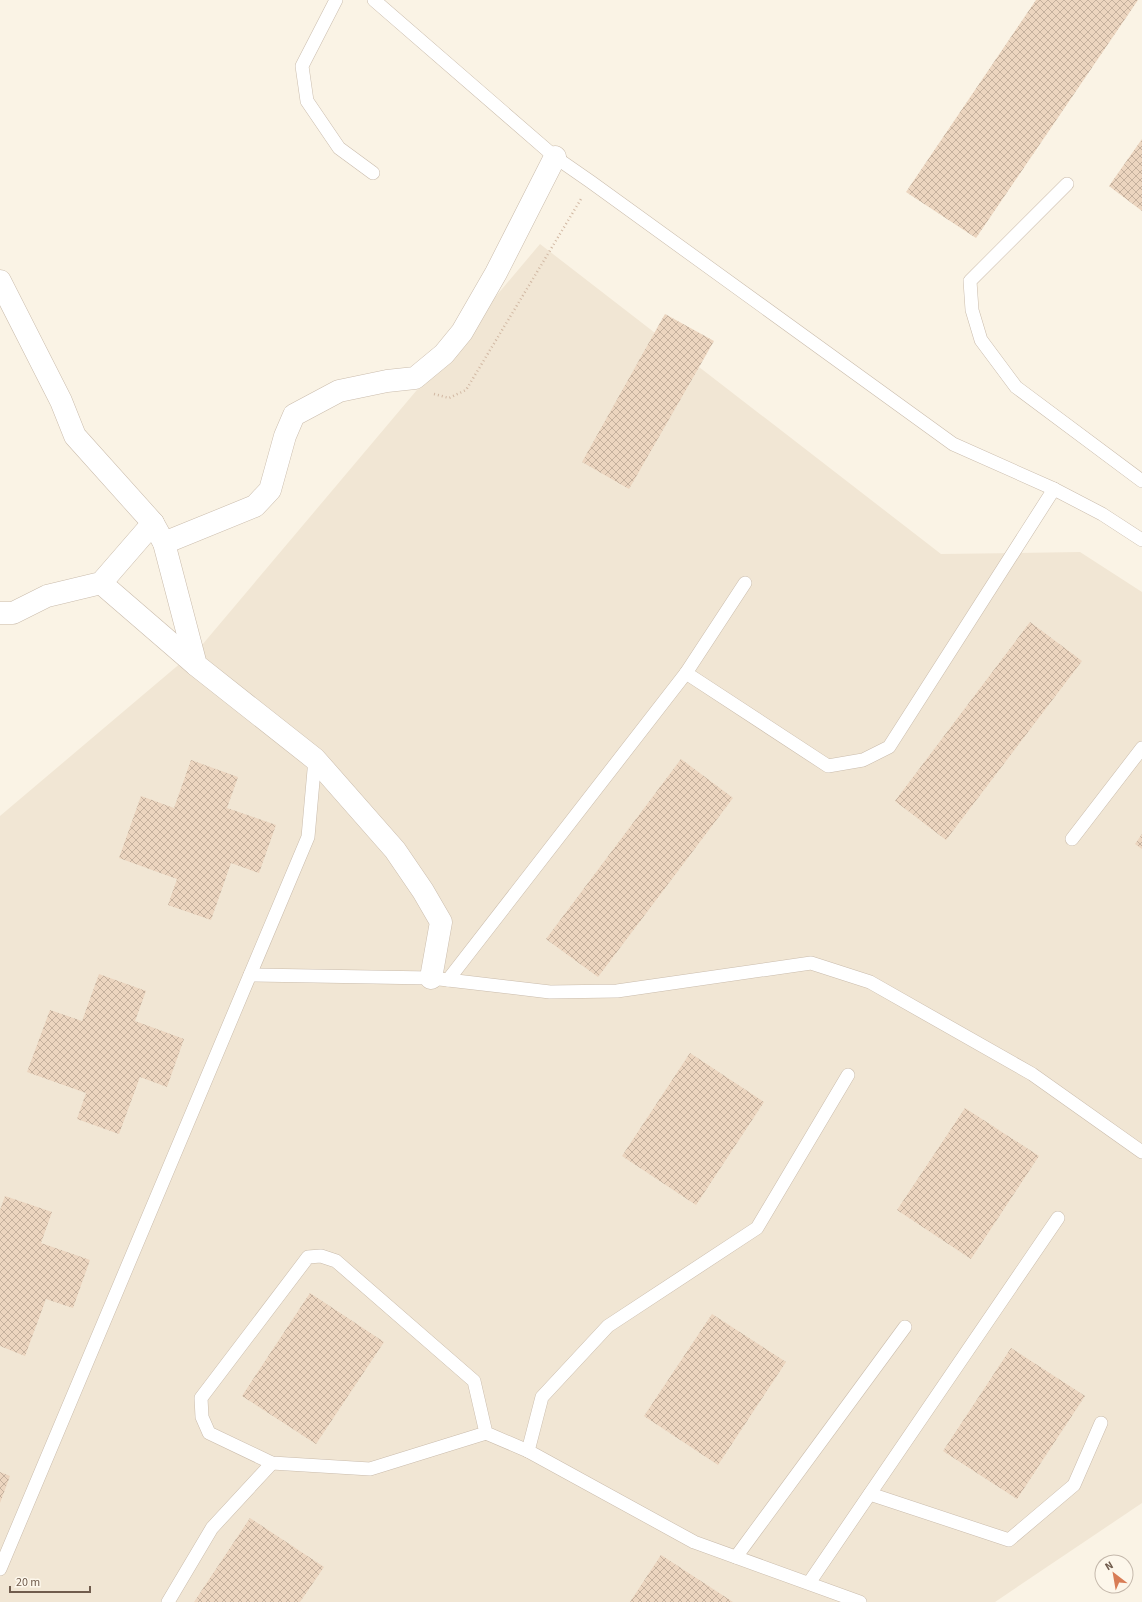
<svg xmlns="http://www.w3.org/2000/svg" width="1142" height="1602" font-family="'Source Sans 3',sans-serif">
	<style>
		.residential { fill: #f1e6d4 }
		.building { fill: url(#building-cross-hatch) }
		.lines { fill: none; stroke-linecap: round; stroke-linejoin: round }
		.service-casing { stroke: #cabcac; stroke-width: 14 }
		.minor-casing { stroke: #cabcac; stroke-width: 23 }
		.path { stroke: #d1b8a3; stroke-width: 2.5; stroke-dasharray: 1 3; stroke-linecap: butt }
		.service { stroke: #fff; stroke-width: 13 }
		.minor { stroke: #fff; stroke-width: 22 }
	</style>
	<defs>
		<pattern id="building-cross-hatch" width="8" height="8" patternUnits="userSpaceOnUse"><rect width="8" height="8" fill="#ecd5bf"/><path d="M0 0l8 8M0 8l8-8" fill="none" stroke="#c4b09d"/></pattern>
	</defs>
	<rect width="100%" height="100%" fill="#faf3e5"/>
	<polygon class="residential" points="540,244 941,554 1080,552 1142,592 1142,1503 995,1602 0,1602 0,816 202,645"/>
	<g class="building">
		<polygon points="1036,0 1138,0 976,238 906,192"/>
		<polygon points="1142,139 1142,211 1109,186"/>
		<polygon points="665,314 714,341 629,489 582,462"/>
		<polygon points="1030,622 1082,661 946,840 895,801"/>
		<polygon points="681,759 733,798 598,977 546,939"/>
		<polygon points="191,760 238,777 227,808 276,825 259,873 231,863 211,920 168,905 177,879 119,858 141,796 174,808"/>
		<polygon points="1142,834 1142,849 1135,844"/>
		<polygon points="99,974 146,991 135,1021 184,1039 167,1087 140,1077 119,1134 77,1119 86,1093 27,1072 50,1010 82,1021"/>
		<polygon points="690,1053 764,1102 696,1205 622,1156"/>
		<polygon points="965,1108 1039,1156 971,1259 897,1210"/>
		<polygon points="5,1196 52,1212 41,1243 90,1260 73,1308 46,1299 25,1356 0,1346 0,1210"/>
		<polygon points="310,1293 384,1342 316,1444 242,1396"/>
		<polygon points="712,1314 786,1362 718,1465 644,1416"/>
		<polygon points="1011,1348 1085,1396 1017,1499 943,1451"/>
		<polygon points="0,1472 10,1476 0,1503"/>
		<polygon points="250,1518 324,1567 300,1602 194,1602"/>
		<polygon points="661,1555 733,1602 630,1602"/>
	</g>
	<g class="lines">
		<defs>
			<g id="service">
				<polyline points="336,0 302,66 307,101 339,148 373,173"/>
				<polyline points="374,0 555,157 591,182 953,444 1054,489 1102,514 1142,540"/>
				<polyline points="1067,184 970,281 972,310 981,340 1016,387 1142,481"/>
				<polyline points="686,673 828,766 863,760 889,747 1054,489"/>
				<polyline points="1072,839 1142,748"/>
				<polyline points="250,975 431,978 550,992 617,991 811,963 870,982 1032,1074 1142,1152"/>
				<polyline points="448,980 686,673 745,583"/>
				<polyline points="848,1075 757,1228 608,1326 542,1397 528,1451 694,1542 860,1602"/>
				<polyline points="486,1433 474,1381 336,1261 321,1256 308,1257 201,1398 202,1417 209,1433 272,1463 370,1469 486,1433 528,1451"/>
				<polyline points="870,1494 1009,1540 1074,1485 1101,1423"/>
				<polyline points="736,1557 905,1327"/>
				<polyline points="0,1569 308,837 315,759"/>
				<polyline points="809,1583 1058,1218"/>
				<polyline points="168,1602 212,1528 272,1463"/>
			</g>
			<g id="minor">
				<polyline points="0,281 61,401 75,436 153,523 164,543 196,665 315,759 395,850 423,891 441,922 431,978"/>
				<polyline points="164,543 255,506 270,490 285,436 294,415 339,391 387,381 415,378 444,354 462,332 496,273 555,157"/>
				<polyline points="101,583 196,665"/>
				<polyline points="0,613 13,613 47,596 101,583 153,523"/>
			</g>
		</defs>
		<use href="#service" class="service-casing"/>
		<use href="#minor" class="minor-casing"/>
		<polyline class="path" points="434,394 449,398 466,390 581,199"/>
		<use href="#service" class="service"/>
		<use href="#minor" class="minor"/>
	</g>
	<g transform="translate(1114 1574) rotate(329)"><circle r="19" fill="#fdf7eb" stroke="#c5b9ac"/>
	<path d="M0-3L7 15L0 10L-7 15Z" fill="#d87d56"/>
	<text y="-6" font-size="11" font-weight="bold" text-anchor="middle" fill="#705c4d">N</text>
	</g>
	<path d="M10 1586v6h80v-6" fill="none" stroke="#705c4d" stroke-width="2"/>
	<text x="16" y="1586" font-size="12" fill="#705c4d" stroke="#fdf7eb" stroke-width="3" paint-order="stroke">20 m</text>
</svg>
